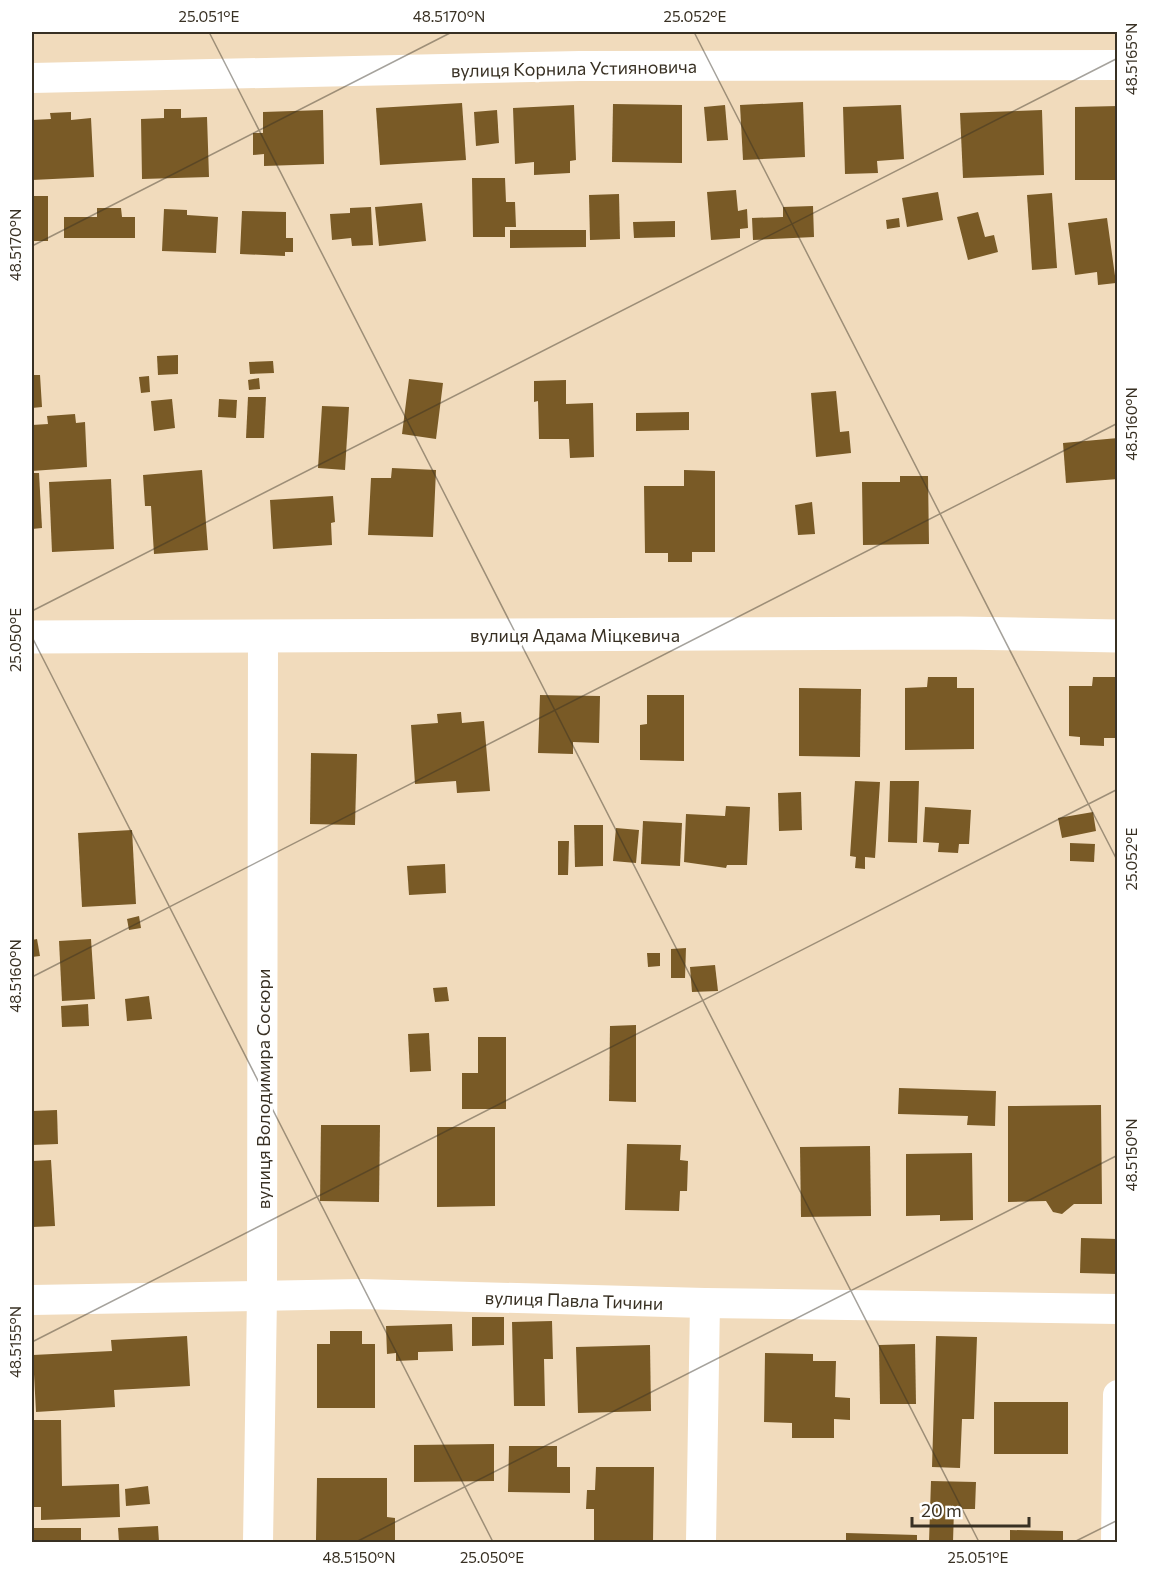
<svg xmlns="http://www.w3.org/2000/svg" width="1149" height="1574" font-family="Commissioner,sans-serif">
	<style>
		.building { fill: #795a26 }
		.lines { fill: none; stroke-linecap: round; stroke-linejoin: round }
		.minor { stroke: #fff; stroke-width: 30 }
		.tertiary { stroke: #fff; stroke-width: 33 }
		.ticks { fill: none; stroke: #383023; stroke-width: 1.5; stroke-opacity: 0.45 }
		.labels { text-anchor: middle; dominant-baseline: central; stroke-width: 6; stroke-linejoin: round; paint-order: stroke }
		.street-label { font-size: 18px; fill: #383023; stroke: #fff }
		.neatline { fill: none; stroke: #383023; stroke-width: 2 }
		.ticks-label { font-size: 15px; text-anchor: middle; fill: #383023 }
	</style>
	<rect width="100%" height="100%" fill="#f1dbbc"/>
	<g class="building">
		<polygon points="803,102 805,157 743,160 740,105"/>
		<polygon points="462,103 466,160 380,165 376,108"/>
		<polygon points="613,104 682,105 682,163 612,162"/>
		<polygon points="574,105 576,160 570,161 570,173 534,175 534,162 515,164 513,108"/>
		<polygon points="725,105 728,140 707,141 704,107"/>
		<polygon points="901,105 904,159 877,161 878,173 845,174 843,107"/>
		<polygon points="1118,106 1118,180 1075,180 1075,107"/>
		<polygon points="164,109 181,109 181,118 207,117 209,177 142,179 141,119 164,118"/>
		<polygon points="323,110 324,164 264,166 264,154 253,155 253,133 263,133 263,112"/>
		<polygon points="497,110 499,143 476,146 474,112"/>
		<polygon points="1042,110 1044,175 963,178 960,113"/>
		<polygon points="71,112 71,120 91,118 94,177 32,180 32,120 51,119 50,113"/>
		<polygon points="472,178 505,178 506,202 515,202 516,227 505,227 505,237 473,237"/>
		<polygon points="736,190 738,211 747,209 748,228 740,229 740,238 711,240 707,192"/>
		<polygon points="938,192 943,220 907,227 902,198"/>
		<polygon points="1052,193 1057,268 1032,270 1027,195"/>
		<polygon points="619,194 620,239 590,240 589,195"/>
		<rect x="32" y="196" width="16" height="45"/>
		<polygon points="422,203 426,241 379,246 375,207"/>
		<polygon points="813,206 814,237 753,240 752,218 783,217 783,207"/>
		<polygon points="371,207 373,245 352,246 351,238 332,240 330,214 350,213 350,208"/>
		<polygon points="97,208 121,208 122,217 135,217 135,238 64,238 64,217 97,217"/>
		<polygon points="164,209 187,210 187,215 218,217 216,253 162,251"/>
		<polygon points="242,211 286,212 286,238 293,238 293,252 285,252 285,256 240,254"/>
		<polygon points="978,212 985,237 994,235 998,252 968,260 957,217"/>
		<polygon points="899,218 900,227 887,229 886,220"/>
		<polygon points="1107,218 1116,283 1098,285 1097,272 1075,275 1068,223"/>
		<polygon points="675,221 675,237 634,238 633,222"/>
		<polygon points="510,230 586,230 586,247 510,248"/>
		<polygon points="178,355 178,374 158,375 157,356"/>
		<polygon points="273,361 274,373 250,374 249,362"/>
		<polygon points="32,375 40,375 42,407 32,408"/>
		<polygon points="149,376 150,392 141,393 139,377"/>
		<polygon points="259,378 260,389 249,390 248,380"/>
		<polygon points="409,379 443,383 436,439 402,434"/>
		<polygon points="566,380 566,404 593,403 594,457 570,458 569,439 539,439 538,401 534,402 534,381"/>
		<polygon points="836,391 840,432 849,431 851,453 816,457 811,393"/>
		<polygon points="248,397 266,397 264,438 246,438"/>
		<polygon points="172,399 175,428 154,431 151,401"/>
		<polygon points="219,399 237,400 236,418 218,417"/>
		<polygon points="322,406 349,407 345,470 318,468"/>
		<polygon points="689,412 689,430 636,431 636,413"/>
		<polygon points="75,414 76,423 85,422 87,467 32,471 32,425 48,424 47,416"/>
		<polygon points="1118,438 1118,479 1066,483 1063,443"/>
		<polygon points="392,468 436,470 433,537 368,535 371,478 391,478"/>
		<polygon points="202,470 208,550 154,554 151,506 145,506 143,475"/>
		<polygon points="684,470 715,471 715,552 692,552 692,562 668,562 668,553 645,553 644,486 684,486"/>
		<polygon points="32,473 39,473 42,528 32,529"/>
		<polygon points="900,476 928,476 929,544 863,545 862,482 900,482"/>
		<polygon points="111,479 114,549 52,552 49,482"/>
		<polygon points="333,496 335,522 331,523 332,545 273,549 270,500"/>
		<polygon points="812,502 815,534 798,535 795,505"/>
		<polygon points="928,677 957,677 957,688 974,688 974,749 905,750 905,688 927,687"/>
		<polygon points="1093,677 1118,677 1118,738 1104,738 1104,746 1080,745 1080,737 1069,736 1069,686 1092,686"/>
		<polygon points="799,688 861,689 860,757 799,756"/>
		<polygon points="540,695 600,696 599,743 573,742 573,754 538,753"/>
		<polygon points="647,695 684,695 684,761 640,760 640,725 647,724"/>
		<polygon points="461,712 462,723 484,721 490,791 457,793 456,781 415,784 411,725 438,723 437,714"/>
		<polygon points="311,753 357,754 355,825 310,824"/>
		<polygon points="855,781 880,782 875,858 865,857 865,869 855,868 856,857 850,856"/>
		<polygon points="890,781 919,781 917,843 888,842"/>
		<polygon points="801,792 802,830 779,831 778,793"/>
		<polygon points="726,806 750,807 747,865 727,865 726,868 684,862 686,814 725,816"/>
		<polygon points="925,807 971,810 969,844 959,844 958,853 938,852 939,843 923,842"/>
		<polygon points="1093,812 1096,831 1062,838 1058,818"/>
		<polygon points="643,821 682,823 680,866 641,864"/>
		<polygon points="574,825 603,825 603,866 575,867"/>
		<polygon points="616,828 639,830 636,863 613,861"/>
		<polygon points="132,830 136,904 82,907 78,833"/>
		<polygon points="558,841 569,841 568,875 558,875"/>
		<polygon points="1070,843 1095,844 1094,862 1070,861"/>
		<polygon points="445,864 446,893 409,895 407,866"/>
		<polygon points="139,916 141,928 129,930 127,919"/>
		<polygon points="37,939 40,956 32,957 32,940"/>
		<polygon points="91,939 95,999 62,1001 59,941"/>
		<polygon points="686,948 685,978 671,978 671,949"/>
		<polygon points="647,953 660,953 660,966 648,967"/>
		<polygon points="715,965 718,991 692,992 690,967"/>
		<polygon points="447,987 449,1001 435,1002 433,988"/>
		<polygon points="149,996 152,1019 127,1021 125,999"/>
		<polygon points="88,1004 89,1026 62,1027 61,1006"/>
		<polygon points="636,1025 636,1102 609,1101 610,1026"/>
		<polygon points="429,1033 431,1071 410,1072 408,1034"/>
		<polygon points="478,1037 506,1037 506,1109 462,1109 462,1073 478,1073"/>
		<polygon points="899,1088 996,1091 995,1126 967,1125 968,1116 898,1114"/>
		<polygon points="1101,1105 1102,1204 1074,1204 1062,1214 1053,1212 1046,1201 1008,1202 1008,1106"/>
		<polygon points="57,1110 58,1144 32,1145 32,1111"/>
		<polygon points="321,1125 380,1125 379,1202 320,1201"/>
		<polygon points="437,1127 495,1127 495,1206 437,1207"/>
		<polygon points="627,1144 681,1145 680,1160 688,1161 687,1191 680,1191 679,1211 625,1210"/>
		<polygon points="870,1146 871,1216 801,1217 800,1147"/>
		<polygon points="972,1153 973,1220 940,1221 940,1215 906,1216 906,1154"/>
		<polygon points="51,1160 55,1226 32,1227 32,1161"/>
		<polygon points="1081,1238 1118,1239 1118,1274 1080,1273"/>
		<polygon points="472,1317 504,1317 504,1345 472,1346"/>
		<polygon points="552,1321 553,1359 544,1359 545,1406 514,1406 512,1322"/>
		<polygon points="452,1324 453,1351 418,1352 418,1360 396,1361 396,1353 387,1354 386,1326"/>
		<polygon points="330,1331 362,1331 362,1344 375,1344 375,1408 317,1408 317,1344 330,1344"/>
		<polygon points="187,1336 190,1386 114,1390 115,1407 36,1412 33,1355 112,1351 111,1340"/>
		<polygon points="936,1336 977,1337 974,1419 962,1419 960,1468 932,1467"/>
		<polygon points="915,1344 916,1404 880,1404 879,1345"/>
		<polygon points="650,1345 651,1411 578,1413 576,1347"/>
		<polygon points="765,1353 813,1354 813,1361 836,1361 835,1397 850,1398 850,1420 834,1419 834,1438 792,1438 792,1423 764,1422"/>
		<rect x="994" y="1402" width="74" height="52"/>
		<polygon points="32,1420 61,1420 62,1486 119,1484 120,1517 41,1520 41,1507 32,1507"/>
		<polygon points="494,1444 494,1481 414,1482 414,1445"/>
		<polygon points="509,1446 557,1446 557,1467 570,1467 570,1493 508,1492"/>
		<polygon points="596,1467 654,1467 653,1542 594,1541 594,1509 586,1509 587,1490 595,1490"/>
		<polygon points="317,1478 387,1478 387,1517 395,1518 395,1540 316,1540"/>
		<polygon points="931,1481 976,1482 975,1509 954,1509 953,1542 929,1542"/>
		<polygon points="148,1486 150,1504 126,1506 125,1489"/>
		<polygon points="158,1526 159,1542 119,1542 118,1528"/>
		<rect x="32" y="1528" width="49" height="14"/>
		<polygon points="1010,1530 1063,1531 1063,1542 1010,1542"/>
		<polygon points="846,1533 917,1535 917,1542 846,1542"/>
	</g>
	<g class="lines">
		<g class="minor">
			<polyline points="32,78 580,66 1118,65"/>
			<polyline points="32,1300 361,1294 705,1303 1118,1309"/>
			<polyline points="258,1542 262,1297 263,636"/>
			<polyline points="701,1542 705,1303"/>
			<polyline points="1116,1542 1118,1395"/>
		</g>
		<polyline class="tertiary" points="32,637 959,633 1118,636"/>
	</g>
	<path class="ticks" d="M 209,32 L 979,1542M 694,32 L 1118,862M 32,246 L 452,32M 32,611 L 1118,58M 32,637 L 493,1542M 32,977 L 1118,423M 32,1342 L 1118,789M 356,1542 L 1118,1155M 1074,1542 L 1118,1520"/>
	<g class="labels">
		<g class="street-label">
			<text transform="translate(574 68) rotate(-1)">вулиця Корнила Устияновича</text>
			<text x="575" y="635">вулиця Адама Міцкевича</text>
			<text transform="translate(263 1089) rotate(-90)">вулиця Володимира Сосюри</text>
			<text transform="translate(574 1300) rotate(2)">вулиця Павла Тичини</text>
		</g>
	</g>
	<rect width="1149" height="1574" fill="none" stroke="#ffffff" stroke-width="66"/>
	<path d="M912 1517v9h117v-9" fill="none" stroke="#383023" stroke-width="3"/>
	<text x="921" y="1517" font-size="18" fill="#383023" stroke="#ffffff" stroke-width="4.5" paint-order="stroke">20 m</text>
	<rect x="33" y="33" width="1083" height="1508" class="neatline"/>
	<g class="ticks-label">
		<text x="209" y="22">25.051°E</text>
		<text x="449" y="22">48.5170°N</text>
		<text x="695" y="22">25.052°E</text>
		<text transform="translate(1132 59) rotate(-90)" y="5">48.5165°N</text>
		<text transform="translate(16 245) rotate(-90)" y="5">48.5170°N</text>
		<text transform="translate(1132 424) rotate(-90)" y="5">48.5160°N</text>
		<text transform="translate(16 640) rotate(-90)" y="5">25.050°E</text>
		<text transform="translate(1132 859) rotate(-90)" y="5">25.052°E</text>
		<text transform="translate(16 976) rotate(-90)" y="5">48.5160°N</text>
		<text transform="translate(1132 1155) rotate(-90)" y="5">48.5150°N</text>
		<text transform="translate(16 1342) rotate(-90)" y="5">48.5155°N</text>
		<text x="359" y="1563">48.5150°N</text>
		<text x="492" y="1563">25.050°E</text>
		<text x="978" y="1563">25.051°E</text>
	</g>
</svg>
